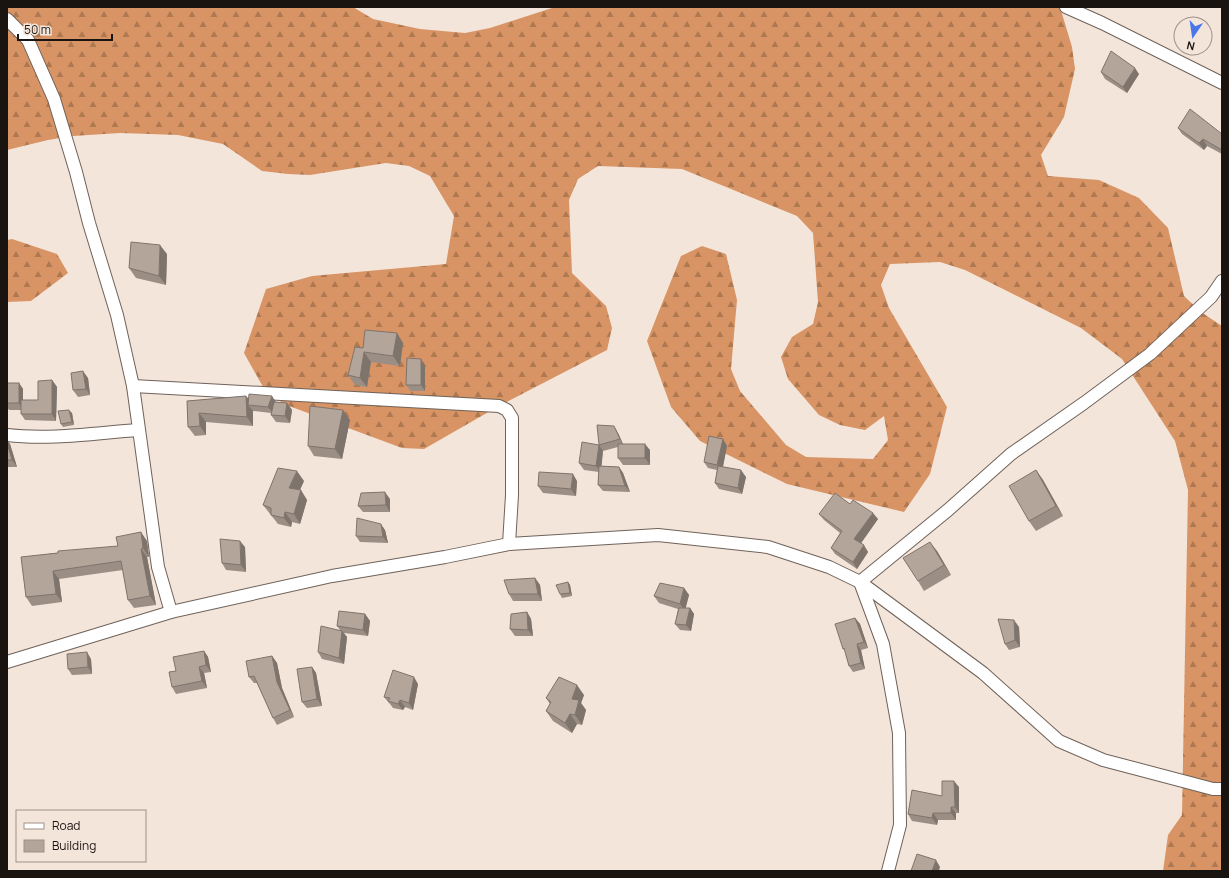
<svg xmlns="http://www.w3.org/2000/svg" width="1229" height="878" font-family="Manrope,sans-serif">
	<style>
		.forest { fill: url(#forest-firs) }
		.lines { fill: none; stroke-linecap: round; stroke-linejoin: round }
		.minor-casing { stroke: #6f6259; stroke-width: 14 }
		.minor { stroke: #fff; stroke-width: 12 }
		.wall { fill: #9b8e85 }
		.shaded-wall { fill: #7e746c }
		.building { fill: #b4a59b; stroke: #7e746c }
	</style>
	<defs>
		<pattern id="forest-firs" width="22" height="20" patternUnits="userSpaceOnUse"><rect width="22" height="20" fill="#d89464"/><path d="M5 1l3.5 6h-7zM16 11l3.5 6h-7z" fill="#ae7851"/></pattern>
	</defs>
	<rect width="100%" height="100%" fill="#f4e5db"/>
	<g class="forest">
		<polygon points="7,7 353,7 373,19 420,29 465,33 490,28 555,7 1060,7 1072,47 1075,69 1064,117 1041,155 1048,176 1099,180 1139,198 1168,228 1184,296 1201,312 1222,326 1222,871 1163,871 1168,835 1182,815 1188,490 1175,441 1122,359 1081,328 965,270 940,262 890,264 881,285 889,308 947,407 930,474 904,512 787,484 700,441 671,407 647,341 681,256 702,246 726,254 737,300 731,369 740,391 786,445 806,457 873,459 888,440 884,416 865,430 840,425 819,415 788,379 781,357 792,337 813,324 818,302 813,233 797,216 682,169 598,166 578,179 569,200 572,273 606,306 612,328 607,350 499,406 424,449 402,448 289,406 267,394 244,353 266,289 312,276 446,264 454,216 430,176 409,166 386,163 310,175 288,174 262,171 223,144 178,135 120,133 73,136 48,140 7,150"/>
		<polygon points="12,239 57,254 68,273 31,301 7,302 7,240"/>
	</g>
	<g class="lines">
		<defs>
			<g id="minor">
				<polyline points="1066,7 1102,23 1222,83"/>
				<polyline points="7,19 28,40 54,99 76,172 89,223 117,315 133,386 158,567 171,612"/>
				<polyline points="133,386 499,406 507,410 512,418 512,495 509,544"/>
				<path d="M 7,435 C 50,440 95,433 138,430"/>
				<polyline points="7,662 171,612 332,576 445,557 509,544 658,535 768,547 829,567 860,582 983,673 1059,741 1103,760 1213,789 1222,789"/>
				<polyline points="888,871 900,825 899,733 883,644 860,582 948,510 1011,454 1084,403 1150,354 1211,297 1222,281"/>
			</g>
		</defs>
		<use href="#minor" class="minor-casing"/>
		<use href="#minor" class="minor"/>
	</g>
	<g class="wall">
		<polygon points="1101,72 1139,74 1127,93 1105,79"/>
		<polygon points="1178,128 1222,134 1222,154 1207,146 1204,150 1182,134"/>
		<polygon points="167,254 166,285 136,278 129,268"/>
		<polygon points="397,333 403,343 400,366 371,362 367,387 355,385 348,375 363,348"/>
		<polygon points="425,366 425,391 411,391 406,385"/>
		<polygon points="88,378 90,395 78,397 73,390"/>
		<polygon points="52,380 57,387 56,421 25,420 21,414 21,410 9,410 7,407 7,383 19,383 23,389 23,400 38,400"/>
		<polygon points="246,396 249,399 287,403 292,410 290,423 276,422 271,415 271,413 253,411 253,426 206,422 206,435 195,436 188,427 187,401"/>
		<polygon points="343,410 350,420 342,459 314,456 308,446"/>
		<polygon points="72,413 74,425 63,427 61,424"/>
		<polygon points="618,433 623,444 650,450 650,465 623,465 618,458 618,447 603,451 601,466 619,467 623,473 630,492 603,491 598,485 599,472 584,470 579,463 599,445"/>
		<polygon points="723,439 727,446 723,467 746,477 742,494 719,489 715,483 717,470 708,468 704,462"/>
		<polygon points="7,440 10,444 17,467 7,467"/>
		<polygon points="1036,470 1043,480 1063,516 1036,531 1029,521"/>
		<polygon points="304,481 300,490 307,500 300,524 292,522 291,527 278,524 263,505"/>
		<polygon points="577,481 576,496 543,493 538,486"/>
		<polygon points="390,499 390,512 363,512 358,506"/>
		<polygon points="850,504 878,519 861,543 868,552 857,569 835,554 831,548 840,533 824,520 819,514"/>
		<polygon points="385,530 388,543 360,542 356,536"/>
		<polygon points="147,541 149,557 147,557 156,605 134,608 128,600 123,570 59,579 62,602 32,606 26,597 21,557 118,546"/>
		<polygon points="245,547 246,572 226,570 222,563"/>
		<polygon points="937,551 951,575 924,591 918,581"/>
		<polygon points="535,578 540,585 542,601 513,601 509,594"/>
		<polygon points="568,582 570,585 572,596 562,598 560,594"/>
		<polygon points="684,588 689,595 685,608 690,608 694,614 691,631 680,630 675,624 678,609 659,603 654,596"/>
		<polygon points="527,612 531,619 533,636 515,636 510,629"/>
		<polygon points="365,614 370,621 368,636 344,633 347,637 344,664 322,659 318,652 340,630 337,626"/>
		<polygon points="855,618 860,624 868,648 861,650 865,669 853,672 849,666 845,651 843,649"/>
		<polygon points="1019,627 1020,647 1009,650 1005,644"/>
		<polygon points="204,651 208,657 211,672 204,673 207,688 176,694 172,687 176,671"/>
		<polygon points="272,656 277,663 282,688 294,717 277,725 273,718 257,683 254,683 249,677"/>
		<polygon points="91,659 92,674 72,675 68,669"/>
		<polygon points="312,667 316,673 322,706 307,708 302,702"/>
		<polygon points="418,684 413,710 405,707 403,710 393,708 390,704 389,703 384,697"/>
		<polygon points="584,695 581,703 586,710 582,725 577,724 572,733 553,721 546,711 550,704 546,698"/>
		<polygon points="959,787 959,813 956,813 956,820 938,820 937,825 912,821 908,814"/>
	</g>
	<g class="shaded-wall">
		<polygon points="1135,68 1139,74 1127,93 1123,87"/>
		<polygon points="1203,139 1207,146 1204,150 1199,143"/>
		<polygon points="160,245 167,254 166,285 159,276"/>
		<polygon points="397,333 403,343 400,366 393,356"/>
		<polygon points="364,352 371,362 367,387 360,378"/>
		<polygon points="421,359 425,366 425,391 421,385"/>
		<polygon points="83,371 88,378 90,395 86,389"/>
		<polygon points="52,380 57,387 56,421 52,414"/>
		<polygon points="19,383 23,389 23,410 19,403"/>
		<polygon points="246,396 253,405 248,405 253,411 253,426 247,417"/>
		<polygon points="272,396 276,402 273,413 268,407"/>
		<polygon points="287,403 292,410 290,423 285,416"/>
		<polygon points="69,410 72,413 74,425 72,422"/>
		<polygon points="343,410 350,420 342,459 335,449"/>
		<polygon points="199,413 206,422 206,435 200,426"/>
		<polygon points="614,426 618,433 624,446 620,439"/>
		<polygon points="723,439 727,446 722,471 717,465"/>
		<polygon points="7,440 10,444 17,467 12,460 7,443"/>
		<polygon points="645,444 650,450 650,465 645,458"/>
		<polygon points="599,445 603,451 601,472 596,466"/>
		<polygon points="619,467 623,473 630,492 625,486"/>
		<polygon points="741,470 746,477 742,494 738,488"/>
		<polygon points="1036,470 1043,480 1063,516 1056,506"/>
		<polygon points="297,471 304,481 296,498 289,488"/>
		<polygon points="573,474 577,481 576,496 571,489"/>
		<polygon points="301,490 307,500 300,524 294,514"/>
		<polygon points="385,492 390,499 390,512 386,505"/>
		<polygon points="285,512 292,522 291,527 284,518"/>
		<polygon points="873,513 878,519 859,546 854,539"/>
		<polygon points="381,524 385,530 388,543 383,537"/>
		<polygon points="141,532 147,541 149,557 143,548"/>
		<polygon points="240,541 245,547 246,572 241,565"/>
		<polygon points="930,542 937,551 951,575 944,565"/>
		<polygon points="864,545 868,552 857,569 853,562"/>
		<polygon points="141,549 147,557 156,605 150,596"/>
		<polygon points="53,571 59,579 62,602 56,594"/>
		<polygon points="535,578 540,585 542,601 538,594"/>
		<polygon points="568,582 570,585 572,596 570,593"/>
		<polygon points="684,588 689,595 685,611 680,604"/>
		<polygon points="690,608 694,614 691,631 686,625"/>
		<polygon points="527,612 531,619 533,636 528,630"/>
		<polygon points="365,614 370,621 368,636 363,630"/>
		<polygon points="855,618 860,624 868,648 864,642"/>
		<polygon points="1014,620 1019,627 1020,647 1015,640"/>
		<polygon points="342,631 347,637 344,664 339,658"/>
		<polygon points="857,644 861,650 865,669 861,663"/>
		<polygon points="204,651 208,657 211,672 206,665"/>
		<polygon points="87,652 91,659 92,674 88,667"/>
		<polygon points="272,656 277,663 282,688 294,717 290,710 277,682"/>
		<polygon points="199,667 204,673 207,688 202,681"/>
		<polygon points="312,667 316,673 322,706 317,699"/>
		<polygon points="414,677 418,684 413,710 409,703"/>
		<polygon points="577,685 584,695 581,703 586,710 582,725 575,715 572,699"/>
		<polygon points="400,700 405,707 403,710 398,704"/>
		<polygon points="570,714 577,724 572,733 565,723"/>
		<polygon points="954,781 959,787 959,813 955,807"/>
		<polygon points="951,807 956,813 956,820 951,813"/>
		<polygon points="933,813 938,820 937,825 932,818"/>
		<polygon points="936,860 940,867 939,871 932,871"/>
	</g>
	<g class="building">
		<polygon points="1111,51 1135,68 1123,87 1101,72"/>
		<polygon points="1190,109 1222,134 1222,150 1203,139 1199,143 1178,128"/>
		<polygon points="131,242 160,245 159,276 129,268"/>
		<polygon points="365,330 397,333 393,356 364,352 360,378 348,375 355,347 363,348"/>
		<polygon points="407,358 421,359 421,385 406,385"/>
		<polygon points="83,371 86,389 73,390 71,373"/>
		<polygon points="52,380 52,414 21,414 21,400 38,400 38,381"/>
		<rect x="7" y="383" width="12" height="20"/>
		<polygon points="249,394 272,396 268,407 248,405"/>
		<polygon points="246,396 247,417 199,413 200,426 188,427 187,401"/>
		<polygon points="274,402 287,403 285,416 271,415"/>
		<polygon points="310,406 343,410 335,449 308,446"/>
		<polygon points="69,410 72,422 61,424 58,411"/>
		<polygon points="597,425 614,426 620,439 599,445"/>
		<polygon points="709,436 723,439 717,465 704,462"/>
		<polygon points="582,442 599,445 596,466 579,463"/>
		<polygon points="7,443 12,460 7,460"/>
		<rect x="618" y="444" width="27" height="14"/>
		<polygon points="599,466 619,467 625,486 598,485"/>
		<polygon points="718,466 741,470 738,488 715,483"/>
		<polygon points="278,468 297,471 289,488 301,490 294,514 285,512 284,518 271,515 271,508 263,505"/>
		<polygon points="1036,470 1056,506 1029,521 1009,486"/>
		<polygon points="539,472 573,474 571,489 538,486"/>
		<polygon points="385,492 386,505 358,506 361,493"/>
		<polygon points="835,493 850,504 853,500 873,513 854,539 864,545 853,562 831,548 842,531 819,514"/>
		<polygon points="357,518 381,524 383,537 356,536"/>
		<polygon points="141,532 143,548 141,549 150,596 128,600 121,561 53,571 56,594 26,597 21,557 58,553 58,551 118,546 116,537"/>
		<polygon points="220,539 240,541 241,565 222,563"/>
		<polygon points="930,542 944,565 918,581 903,558"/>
		<polygon points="535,578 538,594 509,594 504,580"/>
		<polygon points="568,582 570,593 560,594 556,585"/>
		<polygon points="660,583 684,588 680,604 654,596"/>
		<polygon points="679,608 690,608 686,625 675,624"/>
		<polygon points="339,611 365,614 363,630 337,626"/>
		<polygon points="527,612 528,630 510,629 511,614"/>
		<polygon points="855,618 864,642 857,644 861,663 849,666 844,648 843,649 835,624"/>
		<polygon points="998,619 1014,620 1015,640 1005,644"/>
		<polygon points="321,626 342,631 339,658 318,652"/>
		<polygon points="204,651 206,665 199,667 202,681 172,687 169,672 176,671 173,657"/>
		<polygon points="87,652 88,667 68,669 67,654"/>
		<polygon points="272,656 277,682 290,710 273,718 254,676 249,677 246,661"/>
		<polygon points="312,667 317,699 302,702 297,669"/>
		<polygon points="393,670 414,677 409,703 400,700 398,704 388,701 390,698 384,697"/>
		<polygon points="559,677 577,685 572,699 579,700 575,715 570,714 565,723 546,711 551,702 546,698"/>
		<polygon points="942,781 954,781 955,807 951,807 951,813 933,813 932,818 908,814 912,790 942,796"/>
		<polygon points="917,854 936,860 932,871 911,871"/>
	</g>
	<rect width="1229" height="878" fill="none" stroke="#1a1411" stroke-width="16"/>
	<rect x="16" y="810" width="130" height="52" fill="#f4e5db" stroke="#9d918a"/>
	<rect x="24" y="823" width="20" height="6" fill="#ffffff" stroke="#9d918a"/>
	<text x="52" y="830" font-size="12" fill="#1a1411">Road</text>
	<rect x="24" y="840" width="20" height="12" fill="#b4a59b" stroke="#9d918a"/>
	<text x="52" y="850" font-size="12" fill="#1a1411">Building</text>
	<g transform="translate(1193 36) rotate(193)"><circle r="19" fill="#f4e5db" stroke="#9d918a"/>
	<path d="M0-3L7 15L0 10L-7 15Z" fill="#4a76e9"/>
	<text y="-6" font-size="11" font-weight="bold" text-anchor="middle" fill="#1a1411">N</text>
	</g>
	<path d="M18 34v6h94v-6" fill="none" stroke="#1a1411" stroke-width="2"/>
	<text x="24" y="34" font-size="12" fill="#1a1411" stroke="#f4e5db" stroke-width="3" paint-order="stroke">50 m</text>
</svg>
